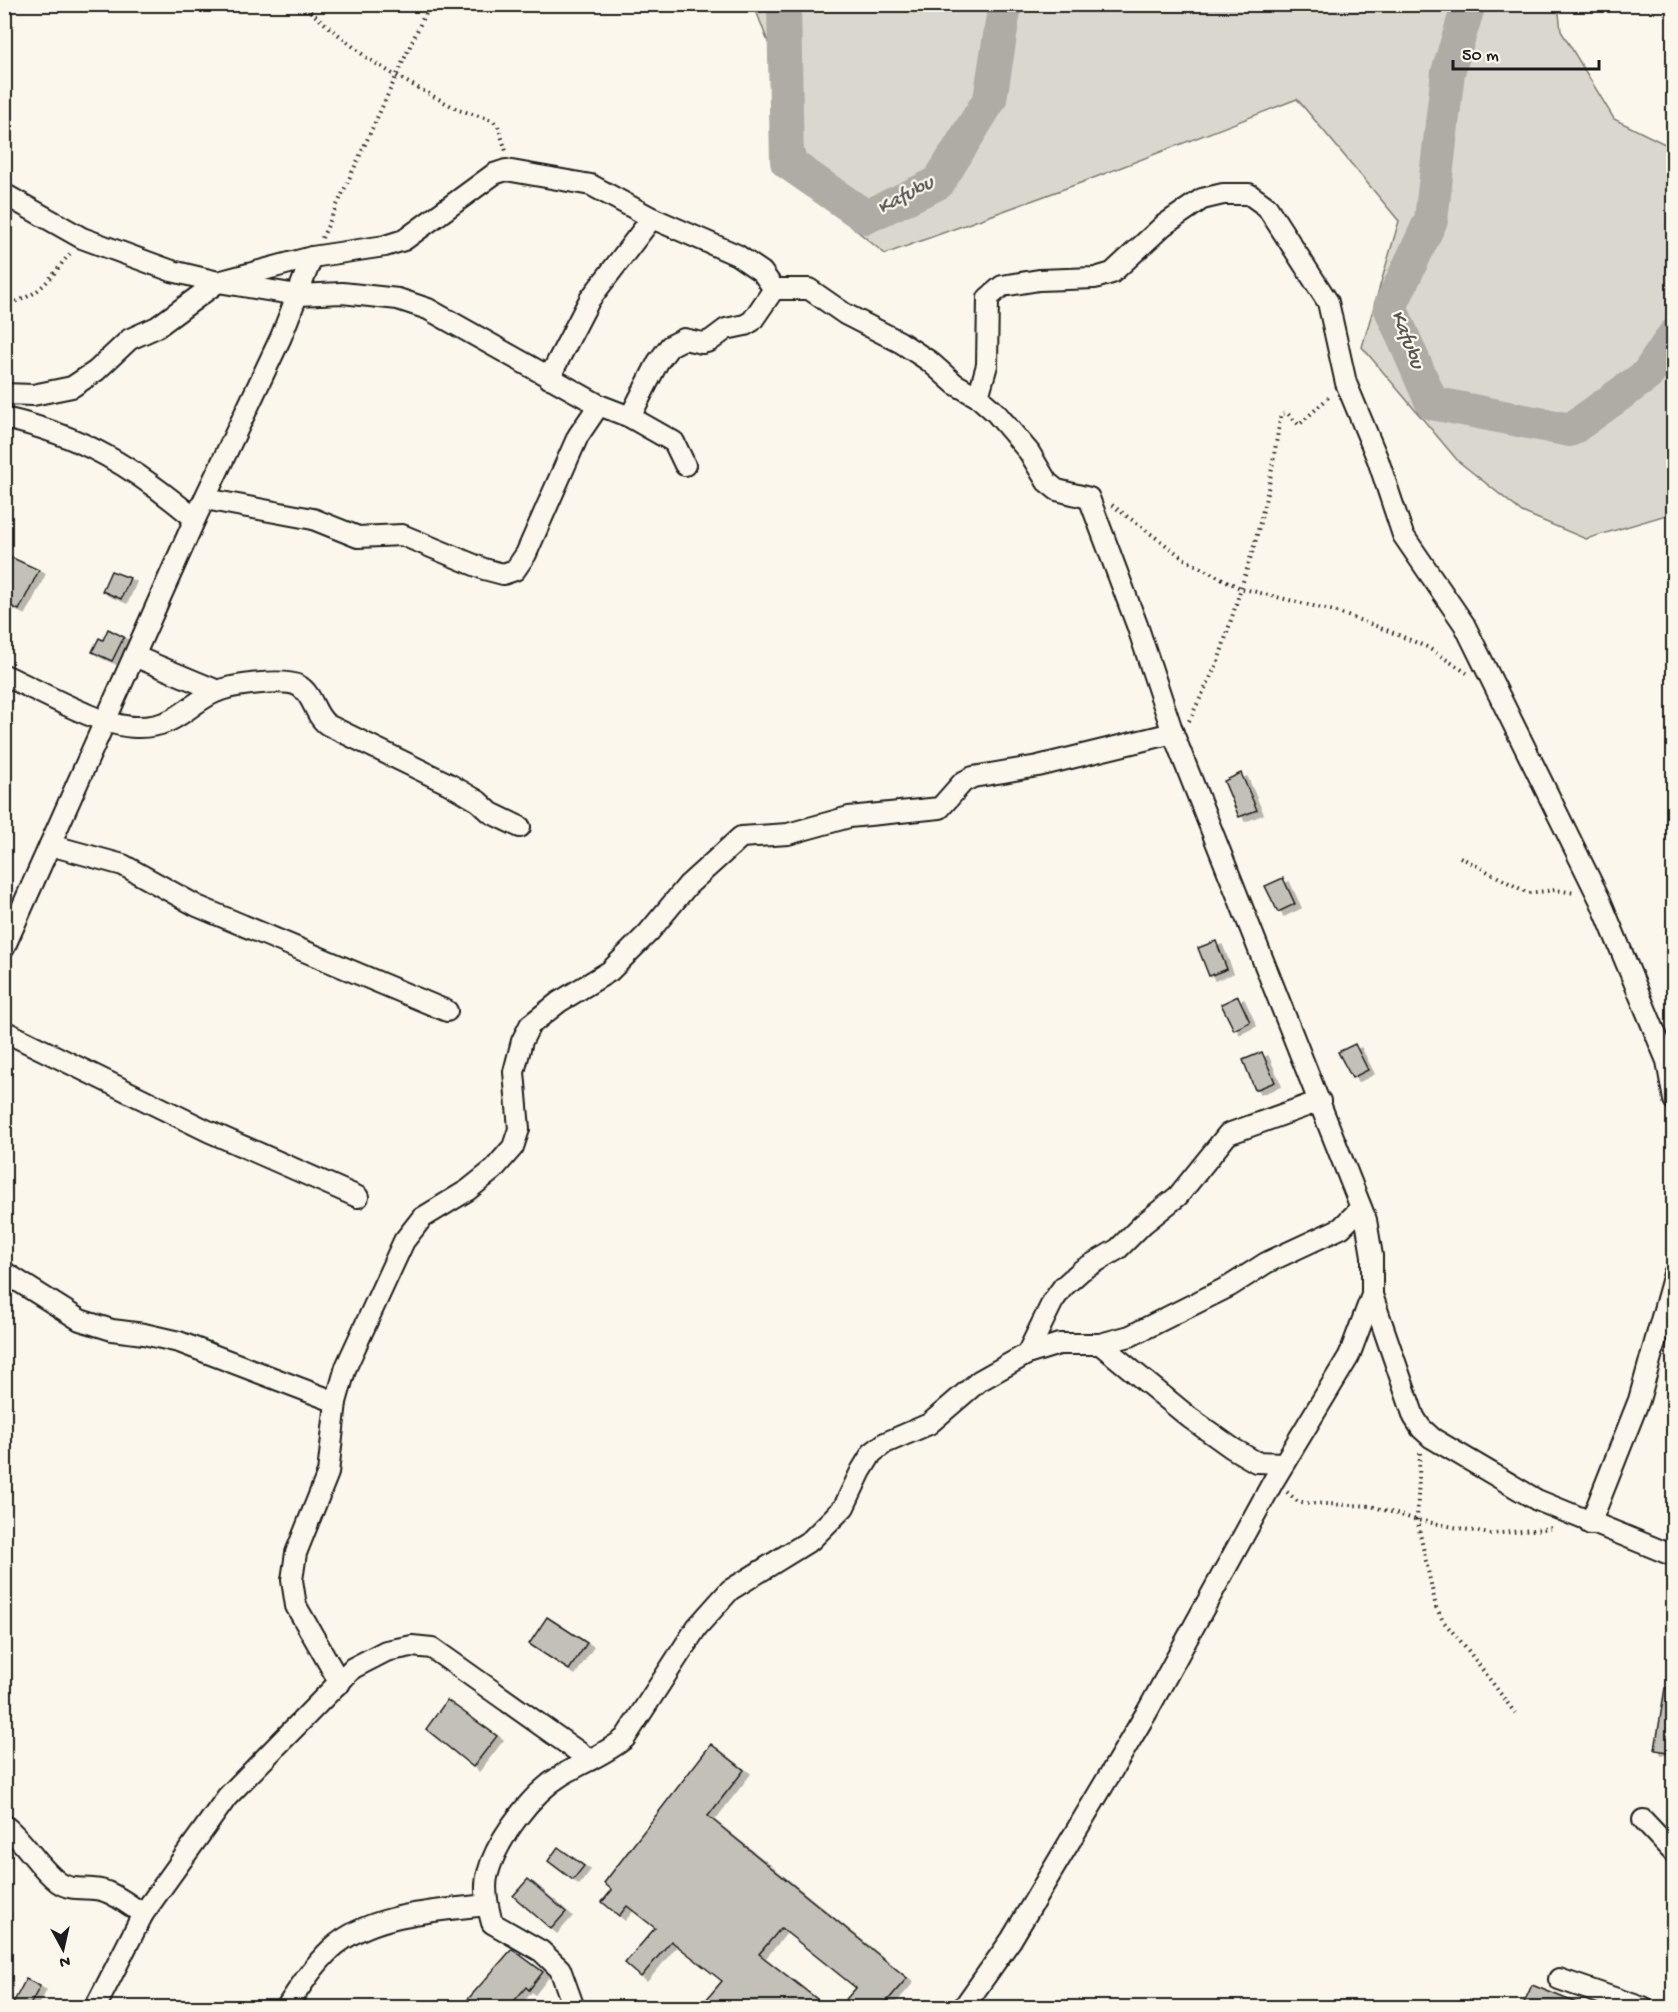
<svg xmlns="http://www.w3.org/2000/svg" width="1678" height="2012" font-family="'Gochi Hand',sans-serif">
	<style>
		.green { fill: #dad7ce; stroke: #7b7a75; stroke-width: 1.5 }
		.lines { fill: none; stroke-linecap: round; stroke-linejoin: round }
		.river { stroke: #afaca5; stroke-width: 34 }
		.building { fill: #c3c0b8; stroke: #1c1c1c; stroke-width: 1.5; filter: url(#shadow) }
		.minor-casing { stroke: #1c1c1c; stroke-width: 24 }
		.path { stroke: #1c1c1c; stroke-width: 4; stroke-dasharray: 1.5 4.5; stroke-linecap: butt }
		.minor { stroke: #fbf7ec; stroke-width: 20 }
		.labels { text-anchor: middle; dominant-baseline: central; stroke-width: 4.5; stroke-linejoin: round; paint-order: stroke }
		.water-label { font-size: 21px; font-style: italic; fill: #575653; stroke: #fbf7ec }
	</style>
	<defs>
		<filter id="shadow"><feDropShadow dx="6" dy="4" stdDeviation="0" flood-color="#0004"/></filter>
	</defs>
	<rect width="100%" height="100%" fill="#fbf7ec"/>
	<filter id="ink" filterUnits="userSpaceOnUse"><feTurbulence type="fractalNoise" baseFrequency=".0167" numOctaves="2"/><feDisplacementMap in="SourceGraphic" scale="12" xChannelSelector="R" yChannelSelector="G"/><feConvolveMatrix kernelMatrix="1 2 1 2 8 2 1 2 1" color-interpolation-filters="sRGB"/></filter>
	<g filter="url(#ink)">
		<polygon class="green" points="754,5 1558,5 1561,31 1614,119 1673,148 1673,513 1586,539 1522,512 1458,461 1362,347 1399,221 1297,99 1083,182 885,254 816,197 788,95"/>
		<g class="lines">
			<g class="river">
				<polyline points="784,4 787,162 866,217 938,183 990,99 1005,4"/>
				<polyline points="1469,4 1448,72 1431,220 1390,307 1432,403 1570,430 1647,375 1674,335"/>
			</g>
		</g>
		<g class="building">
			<polygon points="4,554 39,570 19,610 4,603"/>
			<polygon points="111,571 130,578 121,599 102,591"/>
			<polygon points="108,629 124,637 112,661 92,652 99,638 103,640"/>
			<polygon points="1241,773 1257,810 1239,817 1224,781"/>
			<polygon points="1283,878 1295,904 1278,912 1265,886"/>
			<polygon points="1216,941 1227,969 1209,976 1198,948"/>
			<polygon points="1238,996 1250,1022 1234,1030 1221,1004"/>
			<polygon points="1355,1044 1368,1070 1352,1078 1338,1052"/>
			<polygon points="1262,1052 1275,1082 1255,1090 1243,1060"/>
			<polygon points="547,1617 587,1643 569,1670 529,1644"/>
			<polygon points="1665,1688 1674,1688 1674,1753 1655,1750"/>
			<polygon points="447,1700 497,1736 473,1767 426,1729"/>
			<polygon points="711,1744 744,1770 708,1816 907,1978 882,2007 839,2007 856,1988 781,1928 759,1954 827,2007 700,2007 722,1981 671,1941 641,1977 625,1963 655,1928 627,1906 619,1916 602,1902 612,1890 604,1883"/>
			<polygon points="558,1847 584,1866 573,1880 548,1861"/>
			<polygon points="528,1879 566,1912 551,1929 513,1896"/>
			<polygon points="512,1949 543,1972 529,1990 526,1987 509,2007 461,2007"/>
			<polygon points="26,1979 40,1986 29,2007 11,2007"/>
			<polygon points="1532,1985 1586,2007 1522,2007"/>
		</g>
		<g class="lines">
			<defs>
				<g id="minor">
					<polyline points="4,194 82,238 172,271 218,282 298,295 342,293 398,299 428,309 599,405 630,417 658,362 670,346 684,339 702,343 710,341 726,329 745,325 752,321 774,289"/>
					<polyline points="549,378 590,299 652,218"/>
					<polyline points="4,394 33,395 72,387 96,371 130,339 157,327 218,282 312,257 385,246 404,240 494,174 506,170 591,185 652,218 737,255 762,272 774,289 809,289 845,314 900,342 929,361 955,384 978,397 996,413 1029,452 1047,482 1057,490 1089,498 1137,625 1173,733 1366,1220 1372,1256 1372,1295 1414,1417 1421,1428 1432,1438 1537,1500 1674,1556"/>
					<polyline points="978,397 987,365 988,298 1002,286 1039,280 1095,278 1112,273 1164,225 1202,199 1223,194 1249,194 1267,207 1328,302 1346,383 1378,460 1403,535 1464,624 1600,900 1667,1061 1674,1100"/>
					<polyline points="630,417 674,442 685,465"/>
					<path d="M 4,418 C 82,435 135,468 195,519"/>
					<polyline points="205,499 313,519 358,537 402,535 484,569 503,574 515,570 526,554 578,436 599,405"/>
					<polyline points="134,656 218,691"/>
					<path d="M 4,675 C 38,690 101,727 136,727 C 178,728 186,704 218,691 C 232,685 285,678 299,686 C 314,695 314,716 328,725 L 449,784 L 478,801 L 491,813 L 520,827"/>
					<polyline points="50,845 123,865 197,906 447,1011"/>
					<polyline points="4,948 195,519 281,337 312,257"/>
					<polyline points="4,1031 208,1131 358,1197"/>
					<polyline points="4,1272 80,1320 112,1330 144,1334 179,1342 336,1402"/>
					<polyline points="1100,1344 1190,1418 1232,1448 1256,1462 1284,1463"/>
					<polyline points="1027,1354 1053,1301 1063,1287 1082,1270 1118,1249 1143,1224 1178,1196 1228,1134 1320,1101"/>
					<polyline points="1590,1524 1639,1400 1674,1274"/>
					<polyline points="340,1683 296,1606 292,1580 296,1553 328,1473 336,1402 346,1367 404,1241 422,1218 468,1190 493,1170 513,1147 519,1129 514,1072 522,1041 530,1025 559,1002 610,971 649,932 688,885 741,837 788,834 849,817 940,808 963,782 973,777 1038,766 1173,733"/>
					<polyline points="1643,1820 1674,1853"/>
					<path d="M 4,1825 C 25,1841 37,1866 58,1882 C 73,1893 91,1885 107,1892 C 120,1897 132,1907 143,1914"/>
					<polyline points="1559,1979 1643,2008"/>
					<polyline points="95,2008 143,1914 227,1797 353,1668 386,1651 412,1646 432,1648 590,1760"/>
					<path d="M 286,2008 C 300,1987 313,1966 331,1949 C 370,1913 437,1911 487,1905"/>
					<path d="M 574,2008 L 560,1969 L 541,1951 L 492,1923 C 488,1908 483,1888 488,1873 C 497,1839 532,1793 562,1775 C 583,1762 606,1754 625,1738 L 697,1627 L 730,1590 L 811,1540 L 844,1507 L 861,1471 L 872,1453 L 885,1443 L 929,1424 L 979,1381 L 1027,1354 L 1059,1344 L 1100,1344 L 1130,1336 L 1230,1286 L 1266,1263 L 1341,1228 L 1361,1208"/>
					<polyline points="963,2008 1011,1940 1147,1712 1274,1480 1349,1356 1372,1295"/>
				</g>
			</defs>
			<use href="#minor" class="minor-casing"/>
			<g class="path">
				<polyline points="301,4 367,58 396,76 459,110 492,120 498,126 506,151"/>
				<polyline points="322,238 423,18 433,4"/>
				<path d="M 4,304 C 41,298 49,278 72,251"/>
				<polyline points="1112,505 1186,560 1240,588 1334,611 1384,629 1427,647 1467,673"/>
				<polyline points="1189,721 1218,662 1255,543 1269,485 1281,414 1287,413 1299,425 1331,395"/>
				<polyline points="1460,857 1528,893 1555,890 1576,893"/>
				<polyline points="1420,1453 1417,1520 1436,1607 1443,1621 1464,1645 1515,1713"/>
				<polyline points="1287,1492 1297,1501 1306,1503 1371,1506 1417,1520 1490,1534 1554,1528"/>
			</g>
			<use href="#minor" class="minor"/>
		</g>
	</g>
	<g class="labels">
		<g class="water-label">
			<text transform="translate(906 196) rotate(-28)">Kafubu</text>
			<text transform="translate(1406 340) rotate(69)">Kafubu</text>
		</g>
	</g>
	<rect width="1678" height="2012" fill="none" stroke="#fbf7ec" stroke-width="24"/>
	<rect x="12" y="12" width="1654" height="1988" fill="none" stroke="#1c1c1c" stroke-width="2" filter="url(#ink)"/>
	<g transform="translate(63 1949) rotate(172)" stroke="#fbf7ec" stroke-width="4.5" paint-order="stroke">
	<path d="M0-4.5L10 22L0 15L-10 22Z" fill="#1c1c1c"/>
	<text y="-9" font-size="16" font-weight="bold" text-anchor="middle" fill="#1c1c1c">N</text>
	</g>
	<path d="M1453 60v9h146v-9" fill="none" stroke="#1c1c1c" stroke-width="3"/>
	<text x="1462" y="60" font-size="18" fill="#1c1c1c" stroke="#fbf7ec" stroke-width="4.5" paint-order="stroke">50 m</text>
</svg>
